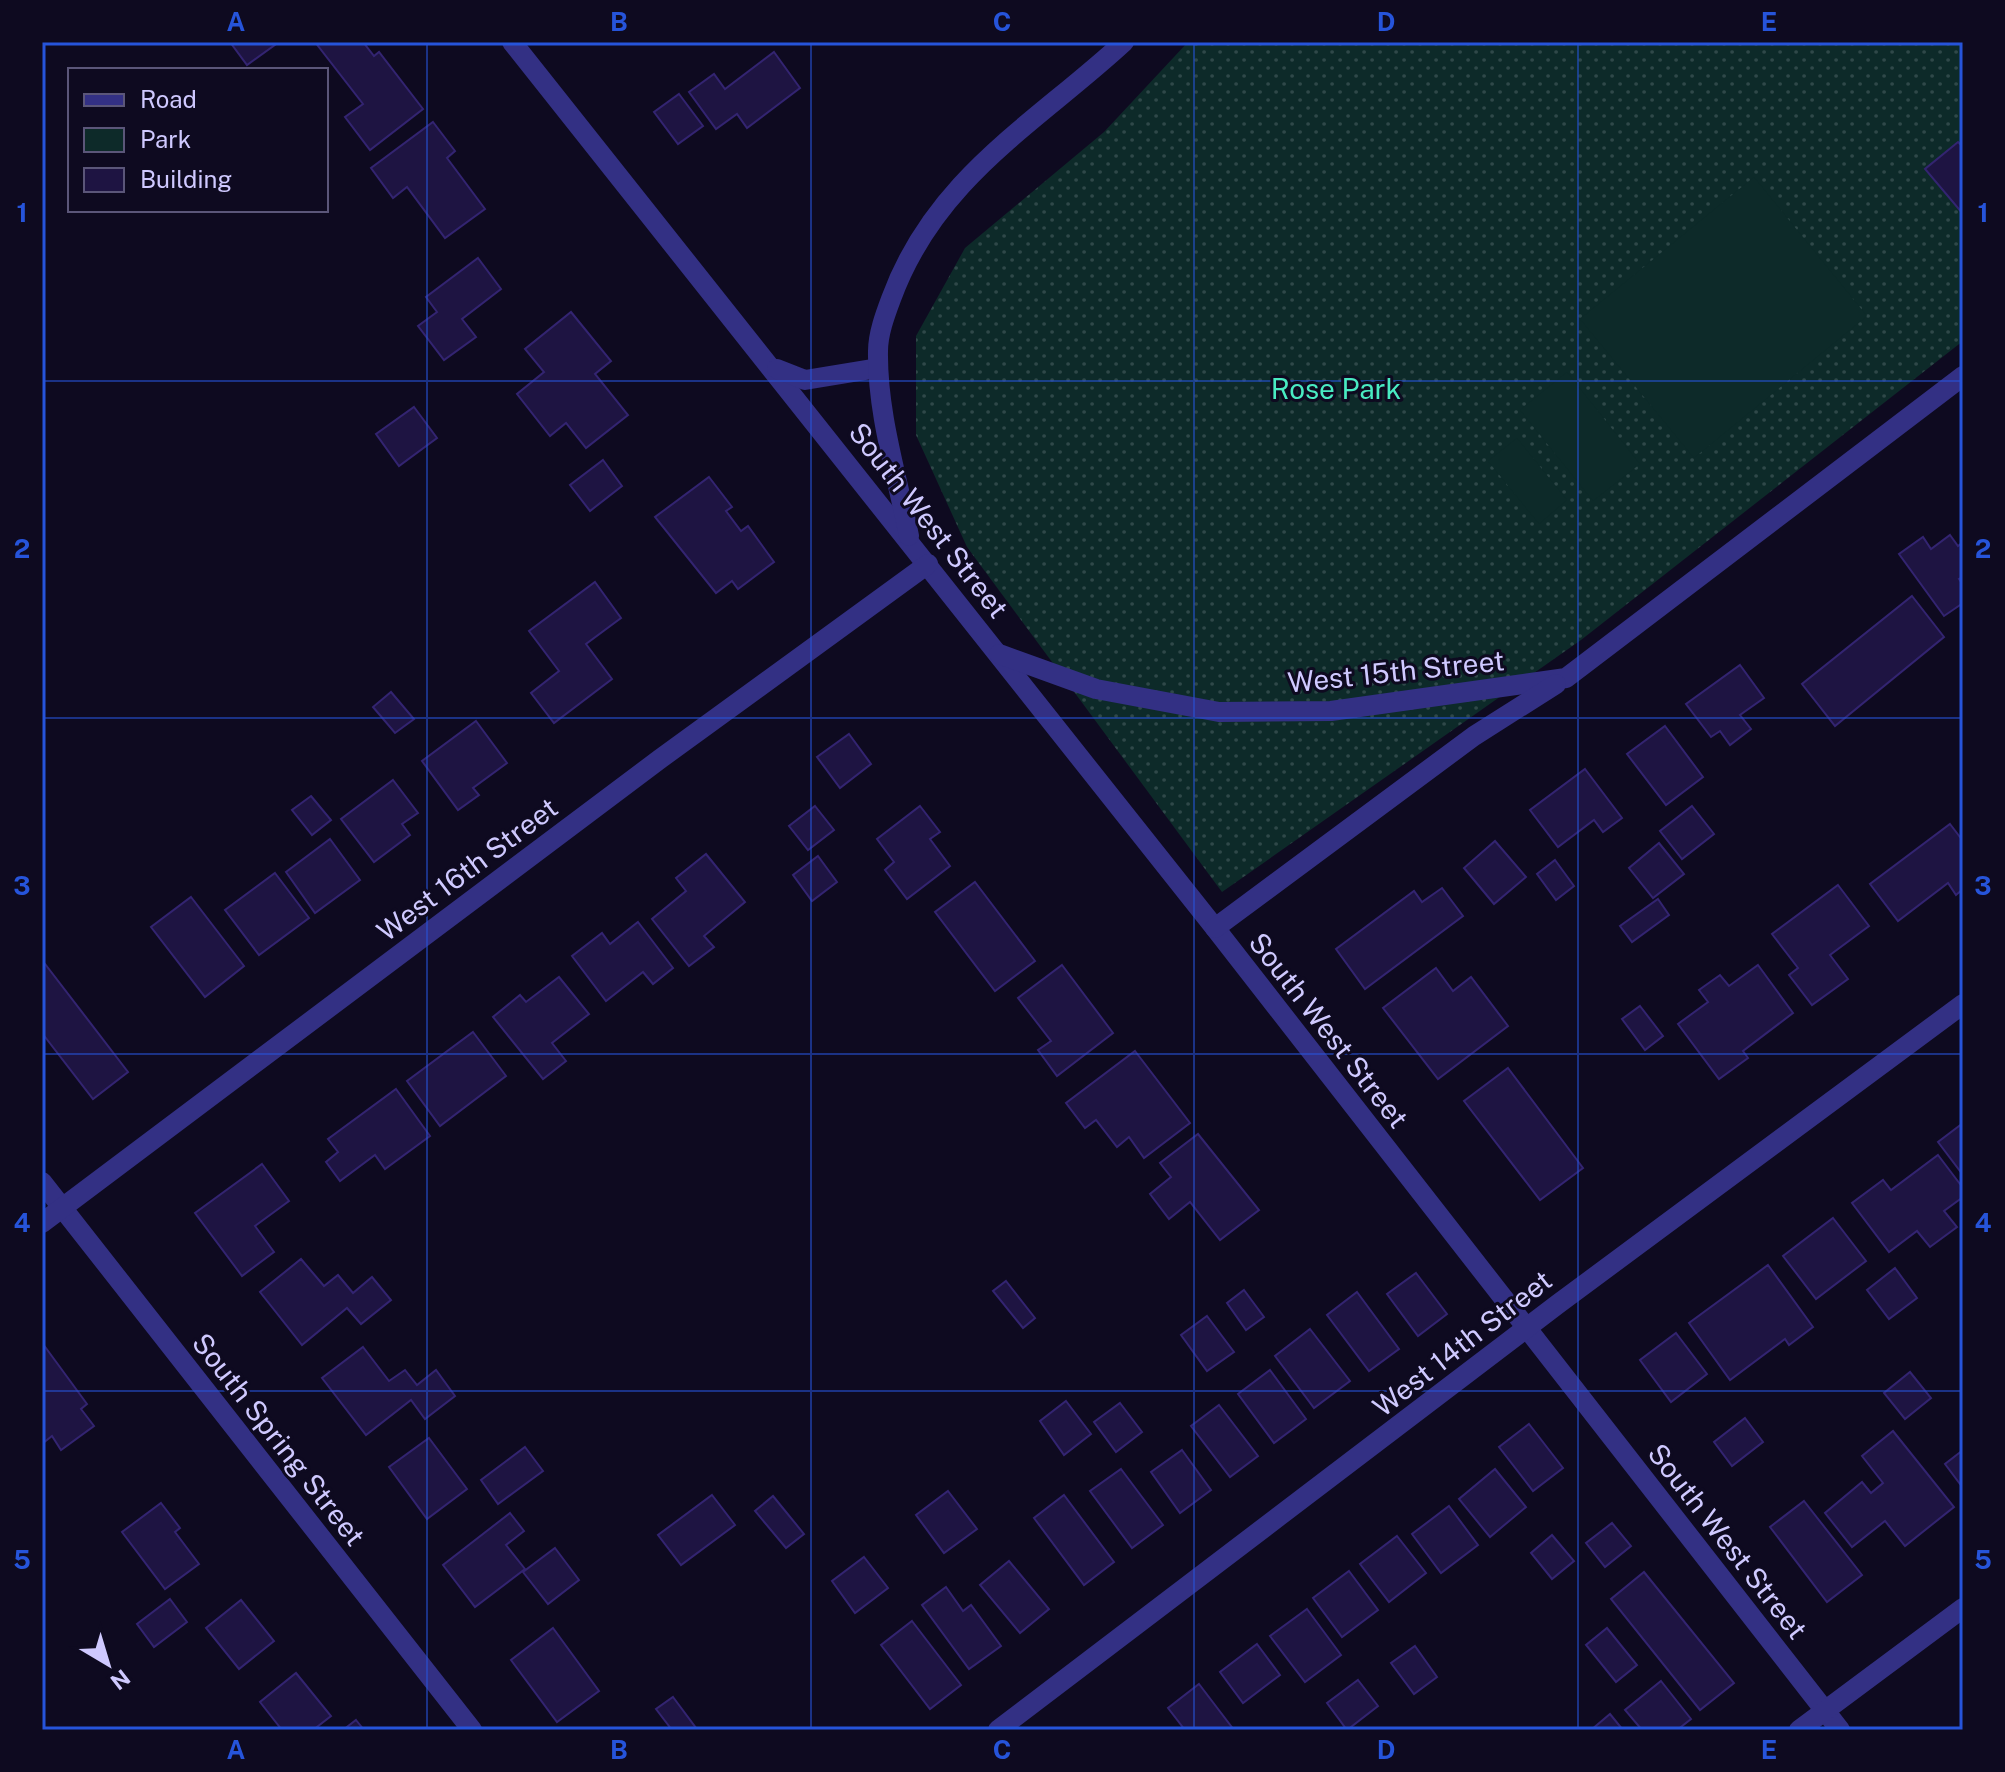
<svg xmlns="http://www.w3.org/2000/svg" width="2005" height="1772" font-family="'Public Sans',sans-serif">
	<style>
		.green { fill: url(#green-dots) }
		.pitch { fill: #0d2a29 }
		.building { fill: #1e1442; stroke: #332471; stroke-width: 2 }
		.lines { fill: none; stroke-linecap: round; stroke-linejoin: round }
		.minor { stroke: #333084; stroke-width: 20 }
		.grid { fill: none; stroke: #2654da; stroke-width: 2; stroke-opacity: 0.55 }
		.labels { text-anchor: middle; dominant-baseline: central; stroke-width: 6; stroke-linejoin: round; paint-order: stroke }
		.park-label { font-size: 28px; fill: #49ebc2; stroke: #0e0a20 }
		.street-label { font-size: 28px; fill: #cfc9ff; stroke: #0e0a20 }
		.neatline { fill: none; stroke: #2654da; stroke-width: 3 }
		.grid-label { font-size: 26px; text-anchor: middle; font-weight: bold; fill: #2654da }
	</style>
	<defs>
		<pattern id="green-dots" width="8" height="8" patternUnits="userSpaceOnUse" patternTransform="scale(2)"><rect width="8" height="8" fill="#0d2a29"/><path d="M2 2h.1M6 6h.1" fill="none" stroke="#2f4849" stroke-width="1.8" stroke-linecap="round"/></pattern>
	</defs>
	<rect width="100%" height="100%" fill="#0e0a20"/>
	<polygon class="green" points="1188,42 1963,42 1963,341 1581,640 1222,892 967,547 916,435 916,336 965,248 1104,132"/>
	<g class="pitch">
		<polygon points="1754,177 1867,316 1694,458 1580,319"/>
		<polygon points="1567,372 1640,464 1593,501 1520,410"/>
		<polygon points="1517,438 1567,500 1539,524 1488,461"/>
	</g>
	<g class="building">
		<polygon points="230,42 279,42 247,65"/>
		<polygon points="315,42 363,42 374,56 379,52 423,109 370,150 345,117 363,104"/>
		<polygon points="774,52 800,88 747,128 737,114 716,129 689,92 714,74 725,89"/>
		<polygon points="679,94 703,126 678,144 654,112"/>
		<polygon points="433,122 455,151 447,158 485,209 445,238 407,187 393,198 371,168"/>
		<polygon points="1958,142 1963,147 1963,214 1925,169"/>
		<polygon points="478,258 501,289 462,319 476,337 444,360 418,326 437,312 426,297"/>
		<polygon points="571,312 611,361 595,374 628,415 586,448 566,423 550,436 517,394 544,372 525,349"/>
		<polygon points="414,407 437,438 399,466 376,434"/>
		<polygon points="603,460 622,486 590,511 570,485"/>
		<polygon points="709,477 732,507 726,511 741,531 748,526 774,562 738,589 732,581 716,593 655,517"/>
		<polygon points="1950,535 1958,546 1963,542 1963,577 1959,579 1963,585 1963,603 1944,616 1899,554 1923,537 1931,549"/>
		<polygon points="595,582 621,618 586,644 612,679 554,723 531,693 559,671 529,631"/>
		<polygon points="1912,596 1944,637 1835,726 1802,684"/>
		<polygon points="1740,665 1764,698 1740,715 1751,729 1730,745 1720,731 1711,737 1686,704"/>
		<polygon points="391,692 414,719 395,733 373,707"/>
		<polygon points="476,721 507,763 473,788 479,795 458,810 422,761"/>
		<polygon points="1665,726 1703,777 1666,805 1627,754"/>
		<polygon points="849,734 871,764 840,788 817,757"/>
		<polygon points="1585,769 1622,818 1603,832 1594,820 1558,847 1530,810"/>
		<polygon points="393,780 418,813 402,824 410,835 374,862 341,819"/>
		<polygon points="311,796 331,820 312,835 292,810"/>
		<polygon points="815,806 834,830 808,850 789,826"/>
		<polygon points="920,806 940,832 930,839 950,866 907,899 885,870 894,862 877,839"/>
		<polygon points="1692,806 1714,834 1682,859 1660,831"/>
		<polygon points="1950,824 1963,841 1963,889 1956,895 1948,883 1898,921 1870,884"/>
		<polygon points="330,839 360,880 315,913 286,872"/>
		<polygon points="1495,841 1526,877 1494,904 1464,868"/>
		<polygon points="1659,843 1684,874 1653,898 1629,868"/>
		<polygon points="706,854 745,902 704,936 714,947 689,966 652,919 686,891 676,878"/>
		<polygon points="818,856 837,882 812,901 793,875"/>
		<polygon points="1555,860 1574,886 1556,900 1537,874"/>
		<polygon points="275,873 309,918 259,955 225,910"/>
		<polygon points="975,882 1035,961 995,991 935,912"/>
		<polygon points="1838,885 1869,926 1830,955 1848,979 1812,1005 1789,975 1798,968 1772,934"/>
		<polygon points="1442,888 1463,916 1365,989 1336,949 1414,891 1422,902"/>
		<polygon points="191,897 244,966 205,997 151,927"/>
		<polygon points="1658,899 1669,915 1632,942 1620,926"/>
		<polygon points="638,922 673,968 653,984 643,972 606,1001 572,956 602,933 610,944"/>
		<polygon points="42,960 128,1072 93,1099 42,1033"/>
		<polygon points="1062,965 1113,1033 1057,1076 1038,1050 1051,1041 1018,998"/>
		<polygon points="1758,965 1793,1013 1743,1051 1748,1058 1719,1079 1678,1024 1708,1002 1699,990 1720,975 1729,986"/>
		<polygon points="1436,968 1453,991 1471,977 1508,1026 1438,1079 1383,1008"/>
		<polygon points="559,977 589,1014 552,1043 566,1061 543,1079 493,1017 520,995 526,1002"/>
		<polygon points="1640,1006 1663,1036 1645,1050 1622,1019"/>
		<polygon points="473,1032 506,1076 440,1126 407,1081"/>
		<polygon points="1135,1051 1190,1123 1144,1158 1129,1137 1117,1147 1096,1120 1085,1128 1066,1103"/>
		<polygon points="1508,1068 1583,1168 1540,1200 1464,1101"/>
		<polygon points="396,1089 430,1136 385,1169 375,1155 340,1181 326,1162 338,1152 328,1139"/>
		<polygon points="1963,1123 1963,1175 1938,1142"/>
		<polygon points="1198,1134 1259,1210 1220,1240 1190,1202 1169,1219 1150,1194 1171,1177 1160,1163"/>
		<polygon points="1938,1155 1963,1188 1963,1197 1944,1211 1957,1227 1930,1247 1917,1231 1889,1252 1852,1203 1883,1180 1891,1190"/>
		<polygon points="262,1164 289,1201 255,1226 274,1252 242,1276 195,1213"/>
		<polygon points="1833,1218 1866,1261 1816,1299 1783,1256"/>
		<polygon points="301,1259 324,1286 338,1275 353,1293 372,1277 391,1300 361,1324 347,1308 302,1345 260,1292"/>
		<polygon points="1768,1265 1813,1327 1789,1345 1785,1339 1730,1380 1689,1323"/>
		<polygon points="1895,1268 1917,1298 1889,1319 1867,1290"/>
		<polygon points="1416,1273 1447,1314 1418,1336 1387,1294"/>
		<polygon points="1006,1281 1035,1318 1023,1328 993,1291"/>
		<polygon points="1244,1290 1264,1317 1246,1330 1227,1303"/>
		<polygon points="1357,1292 1399,1349 1369,1371 1327,1315"/>
		<polygon points="1207,1316 1234,1352 1207,1371 1181,1335"/>
		<polygon points="1310,1329 1350,1381 1314,1408 1275,1356"/>
		<polygon points="1676,1333 1707,1374 1671,1402 1640,1360"/>
		<polygon points="43,1344 87,1404 81,1409 94,1426 61,1450 52,1436 42,1444"/>
		<polygon points="363,1347 389,1381 405,1370 417,1385 436,1370 455,1396 425,1419 411,1400 366,1435 322,1378"/>
		<polygon points="1270,1370 1306,1419 1274,1443 1238,1394"/>
		<polygon points="1910,1372 1931,1398 1905,1419 1884,1393"/>
		<polygon points="1066,1401 1091,1434 1064,1455 1040,1421"/>
		<polygon points="1120,1403 1142,1432 1116,1452 1094,1422"/>
		<polygon points="1219,1405 1258,1456 1230,1477 1191,1426"/>
		<polygon points="1745,1418 1763,1442 1732,1466 1714,1442"/>
		<polygon points="1529,1424 1563,1468 1533,1491 1499,1447"/>
		<polygon points="1893,1431 1954,1507 1905,1546 1885,1521 1852,1547 1825,1513 1862,1482 1871,1493 1883,1483 1862,1456"/>
		<polygon points="429,1438 467,1489 427,1519 389,1467"/>
		<polygon points="525,1447 543,1471 498,1504 481,1480"/>
		<polygon points="1182,1450 1211,1490 1180,1513 1151,1472"/>
		<polygon points="1963,1450 1963,1488 1945,1464"/>
		<polygon points="1121,1469 1163,1525 1132,1548 1090,1491"/>
		<polygon points="1495,1469 1526,1507 1490,1537 1459,1499"/>
		<polygon points="948,1491 977,1529 944,1553 916,1515"/>
		<polygon points="712,1495 735,1525 681,1565 658,1535"/>
		<polygon points="1064,1495 1114,1562 1084,1585 1034,1518"/>
		<polygon points="773,1496 804,1534 786,1548 755,1511"/>
		<polygon points="1804,1501 1862,1575 1827,1602 1770,1527"/>
		<polygon points="161,1503 180,1528 175,1532 199,1564 165,1589 122,1532"/>
		<polygon points="1449,1506 1478,1545 1441,1573 1412,1534"/>
		<polygon points="510,1513 524,1531 506,1545 525,1569 475,1607 443,1565"/>
		<polygon points="1612,1523 1631,1546 1605,1567 1586,1543"/>
		<polygon points="1552,1535 1574,1561 1552,1579 1531,1553"/>
		<polygon points="1397,1536 1426,1573 1389,1602 1360,1564"/>
		<polygon points="555,1548 579,1580 548,1604 523,1572"/>
		<polygon points="864,1557 888,1588 855,1613 832,1581"/>
		<polygon points="1009,1561 1049,1609 1020,1633 980,1585"/>
		<polygon points="1349,1571 1378,1610 1342,1637 1313,1598"/>
		<polygon points="1644,1572 1734,1683 1700,1710 1611,1599"/>
		<polygon points="946,1587 963,1611 971,1605 1001,1646 969,1669 922,1605"/>
		<polygon points="170,1599 187,1622 154,1647 137,1624"/>
		<polygon points="241,1600 274,1641 239,1669 206,1628"/>
		<polygon points="1307,1609 1341,1655 1305,1682 1270,1636"/>
		<polygon points="912,1621 961,1685 930,1709 881,1645"/>
		<polygon points="553,1628 599,1691 557,1722 511,1660"/>
		<polygon points="1607,1628 1637,1665 1616,1682 1586,1645"/>
		<polygon points="1257,1644 1280,1675 1243,1703 1220,1672"/>
		<polygon points="1415,1646 1437,1677 1414,1694 1391,1663"/>
		<polygon points="296,1673 331,1716 313,1730 282,1730 260,1702"/>
		<polygon points="1358,1680 1378,1706 1347,1730 1327,1703"/>
		<polygon points="1661,1681 1691,1719 1677,1730 1642,1730 1625,1710"/>
		<polygon points="1199,1684 1234,1730 1185,1730 1168,1708"/>
		<polygon points="673,1697 696,1728 694,1730 672,1730 656,1709"/>
		<polygon points="1610,1714 1623,1730 1591,1730"/>
		<polygon points="356,1720 364,1730 343,1730"/>
	</g>
	<g class="lines">
		<g class="minor">
			<polyline points="512,42 1215,928 1840,1730"/>
			<polyline points="777,369 805,380 878,368"/>
			<path d="M 909,536 C 897,475 877,413 878,351 C 878,334 885,315 891,299 C 935,178 1035,124 1124,42"/>
			<polyline points="999,654 1096,689 1219,712 1331,711 1566,678 1963,376"/>
			<polyline points="1215,928 1474,736 1556,684"/>
			<polyline points="42,1182 472,1730"/>
			<polyline points="42,1223 660,759 928,564"/>
			<polyline points="998,1730 1558,1304 1963,1004"/>
			<polyline points="1799,1730 1963,1608"/>
		</g>
	</g>
	<path class="grid" d="M 427,42 L 427,1730M 811,42 L 811,1730M 1194,42 L 1194,1730M 1578,42 L 1578,1730M 42,381 L 1963,381M 42,718 L 1963,718M 42,1054 L 1963,1054M 42,1391 L 1963,1391"/>
	<g class="labels">
		<g class="park-label">
			<text x="1336" y="388">Rose Park</text>
		</g>
		<g class="street-label">
			<text transform="translate(929 520) rotate(52)">South West Street</text>
			<text transform="translate(1396 671) rotate(-6)">West 15th Street</text>
			<text transform="translate(467 869) rotate(-37)">West 16th Street</text>
			<text transform="translate(1329 1030) rotate(52)">South West Street</text>
			<text transform="translate(1462 1343) rotate(-38)">West 14th Street</text>
			<text transform="translate(279 1439) rotate(52)">South Spring Street</text>
			<text transform="translate(1728 1541) rotate(52)">South West Street</text>
		</g>
	</g>
	<rect width="2005" height="1772" fill="none" stroke="#0e0a20" stroke-width="88"/>
	<rect x="68" y="68" width="260" height="144" fill="#0e0a20" stroke="#5b5679" stroke-width="2"/>
	<rect x="84" y="94" width="40" height="12" fill="#333084" stroke="#5b5679" stroke-width="2"/>
	<text x="140" y="108" font-size="24" fill="#cfc9ff">Road</text>
	<rect x="84" y="128" width="40" height="24" fill="#0d2a29" stroke="#5b5679" stroke-width="2"/>
	<text x="140" y="148" font-size="24" fill="#cfc9ff">Park</text>
	<rect x="84" y="168" width="40" height="24" fill="#1e1442" stroke="#5b5679" stroke-width="2"/>
	<text x="140" y="188" font-size="24" fill="#cfc9ff">Building</text>
	<g transform="translate(108 1664) rotate(142)" stroke="#0e0a20" stroke-width="6" paint-order="stroke">
	<path d="M0-6L14 30L0 20L-14 30Z" fill="#cfc9ff"/>
	<text y="-12" font-size="22" font-weight="bold" text-anchor="middle" fill="#cfc9ff">N</text>
	</g>
	<rect x="44" y="44" width="1917" height="1684" class="neatline"/>
	<g class="grid-label">
		<text x="236" y="31">A</text>
		<text x="619" y="31">B</text>
		<text x="1002" y="31">C</text>
		<text x="1386" y="31">D</text>
		<text x="1769" y="31">E</text>
		<text x="22" y="222">1</text>
		<text x="1983" y="222">1</text>
		<text x="22" y="558">2</text>
		<text x="1983" y="558">2</text>
		<text x="22" y="895">3</text>
		<text x="1983" y="895">3</text>
		<text x="22" y="1232">4</text>
		<text x="1983" y="1232">4</text>
		<text x="22" y="1569">5</text>
		<text x="1983" y="1569">5</text>
		<text x="236" y="1759">A</text>
		<text x="619" y="1759">B</text>
		<text x="1002" y="1759">C</text>
		<text x="1386" y="1759">D</text>
		<text x="1769" y="1759">E</text>
	</g>
</svg>
